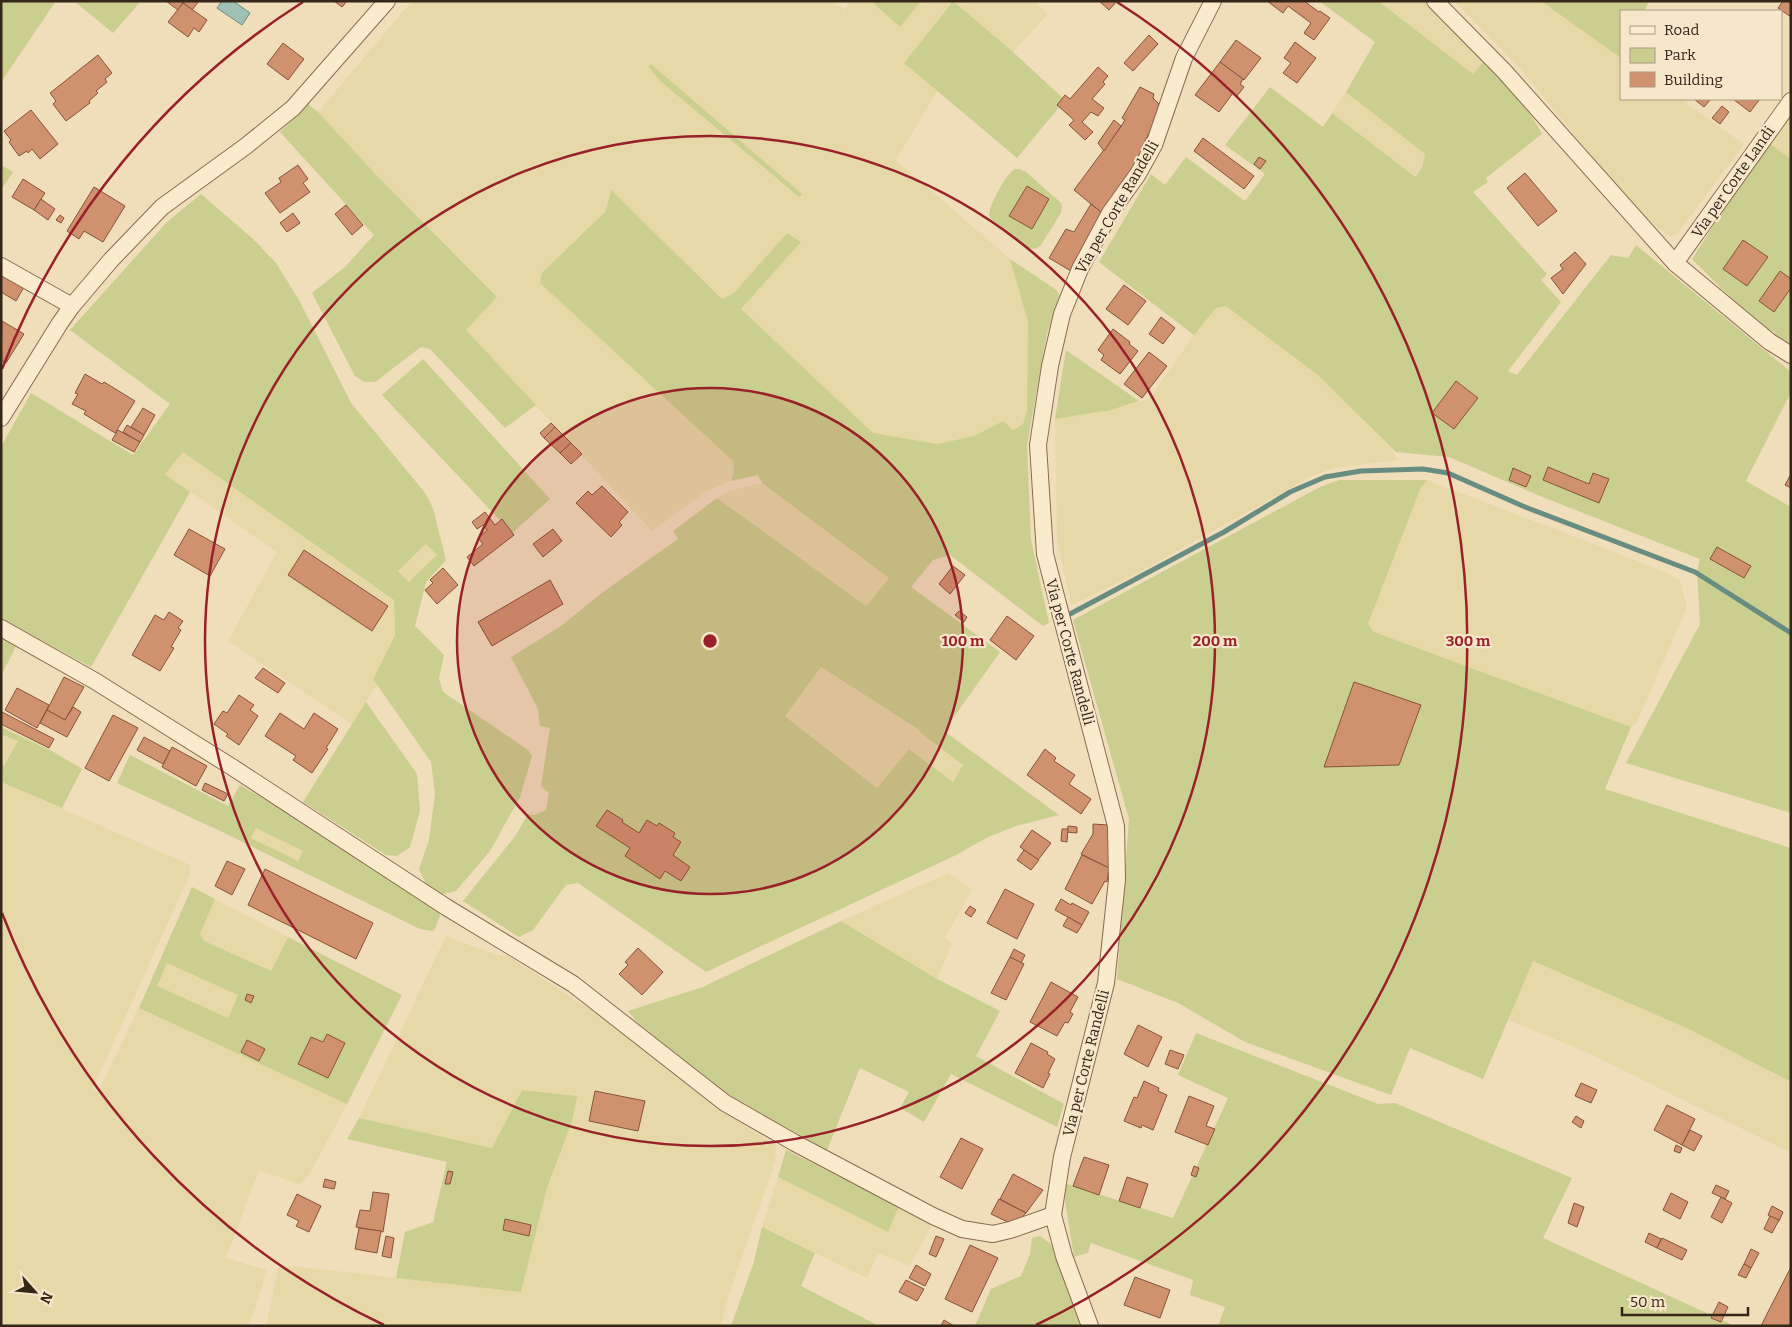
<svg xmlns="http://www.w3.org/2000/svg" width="1792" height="1327" font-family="Bitter,serif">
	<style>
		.farmland { fill: #e6d8a7; fill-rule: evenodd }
		.green { fill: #cace8e; fill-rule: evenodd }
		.water { fill: #9fc0b4; stroke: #678d82 }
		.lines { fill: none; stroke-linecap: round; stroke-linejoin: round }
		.stream { stroke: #678d82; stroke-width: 5 }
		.building { fill: #d0916e; stroke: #875339 }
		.minor-casing { stroke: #876c54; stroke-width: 18 }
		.minor { stroke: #fbebcd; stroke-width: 16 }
		.ring { fill: none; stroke: #992129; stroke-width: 2.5 }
		.labels { text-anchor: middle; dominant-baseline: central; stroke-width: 4.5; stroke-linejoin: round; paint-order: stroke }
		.street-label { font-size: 15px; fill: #35261a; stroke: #f7e7ca }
		.centre { fill: #992129; stroke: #f7e7ca; stroke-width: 2.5 }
		.ring-label { font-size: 15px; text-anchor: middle; font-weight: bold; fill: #992129; stroke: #f7e7ca; stroke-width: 4.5; stroke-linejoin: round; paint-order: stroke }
	</style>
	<rect width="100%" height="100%" fill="#f0ddba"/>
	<g class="farmland">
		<path d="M 412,1 L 834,1 L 844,10 L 851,1 L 871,1 L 900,27 L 921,1 L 1035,1 L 1048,14 L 1013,52 L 952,1 L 904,63 L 937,91 L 896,160 L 1010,259 L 1028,322 L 1027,411 L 1023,424 L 1013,430 L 1002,421 L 974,436 L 938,444 L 873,433 L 741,309 L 801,242 L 787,233 L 734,293 L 723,299 L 611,191 L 606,211 L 543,273 L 540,283 L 733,461 L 734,472 L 731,481 L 705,492 L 652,531 L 466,330 L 497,297 L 379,178 L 318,112 ZM 648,66 L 798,197 L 660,81 Z"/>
		<polygon points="1378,1 1427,1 1485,60 1473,74"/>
		<polygon points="1454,1 1541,1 1621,58 1621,99 1680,99 1744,144 1677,234 1669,236 1638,211 1516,64"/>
		<polygon points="1346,92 1425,154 1422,168 1414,177 1332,113"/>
		<polygon points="1791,113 1791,159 1769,143"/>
		<polygon points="1226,306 1318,375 1384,439 1398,460 1334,468 1314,475 1132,576 1071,605 1057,539 1055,419 1111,410 1149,399 1194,335 1216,308"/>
		<polygon points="183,452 394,600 395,635 373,679 377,685 352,724 228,641 277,552 165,474"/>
		<polygon points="1427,480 1666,572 1680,580 1687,607 1636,724 1631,727 1374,632 1368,624 1421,487"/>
		<polygon points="762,483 889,577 866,606 717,498 729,491"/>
		<polygon points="427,544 438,555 409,583 398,571"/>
		<polygon points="821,667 918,729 921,733 963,765 953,782 909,749 877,788 785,715"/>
		<polygon points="1,734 19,741 4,767 1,765"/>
		<polygon points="1,782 190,865 190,874 92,1090 98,1092 139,1008 347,1104 309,1175 299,1184 259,1170 226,1258 266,1270 262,1286 249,1326 5,1325 1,1317"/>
		<polygon points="256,827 303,851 298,862 251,838"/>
		<polygon points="949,873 972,890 945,937 952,944 937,979 841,921"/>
		<polygon points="215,899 288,937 271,971 204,941 200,934"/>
		<polygon points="446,936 496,955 507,955 602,1018 716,1107 776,1146 775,1162 728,1297 721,1326 266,1326 279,1266 300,1267 521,1292 547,1188 572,1121 522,1090 492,1148 359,1118"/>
		<polygon points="1532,961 1691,1030 1791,1082 1791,1153 1586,1052 1508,1020"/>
		<polygon points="167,963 239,995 228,1019 156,986"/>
		<polygon points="778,1177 888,1232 899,1206 933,1221 910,1266 878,1253 867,1278 762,1227"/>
	</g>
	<g class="green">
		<polygon points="1,1 56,1 1,82"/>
		<polygon points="74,1 141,1 113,33"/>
		<polygon points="871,1 921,1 900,27"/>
		<polygon points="953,1 1013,52 1065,100 1017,158 904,63"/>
		<polygon points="1319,1 1378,1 1473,74 1485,60 1531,115 1542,134 1486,178 1488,182 1473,192 1547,274 1541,280 1561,302 1508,371 1517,375 1611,255 1628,258 1636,245 1791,372 1791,392 1746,481 1791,507 1791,813 1626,763 1700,624 1697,571 1700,559 1540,496 1449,457 1396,452 1318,375 1226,306 1216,308 1194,335 1099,262 1151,174 1165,185 1186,157 1245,201 1265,174 1225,145 1270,87 1323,127 1332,113 1415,177 1422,168 1425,154 1346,92 1375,42"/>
		<polygon points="1541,1 1649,1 1644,11 1621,11 1621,58"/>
		<polygon points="652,65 802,194 799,197 660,81 648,66"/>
		<polygon points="308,104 318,112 379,178 497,297 466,330 536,405 505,428 430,349 421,347 375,382 364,382 355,376 312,293 345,267 374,235 280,132"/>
		<polygon points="1769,143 1791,159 1791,350 1773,339 1775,332 1758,325 1692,259 1748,172"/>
		<polygon points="1,165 13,172 1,190"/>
		<path d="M 1015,169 L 1020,169 L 1026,172 L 1061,203 L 1062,207 L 1061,213 L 1041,245 L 1037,248 C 1034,249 1031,249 1029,248 C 1019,245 993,224 989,215 C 990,204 1005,175 1015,169 Z"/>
		<path d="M 611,190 L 722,299 L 734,293 L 787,233 L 801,242 L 741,309 L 873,433 L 938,444 L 974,436 L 1003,421 L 1013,430 L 1023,424 L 1027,411 L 1028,322 L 1010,259 L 1055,289 L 1060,295 L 1047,333 L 1027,445 L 1031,540 L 1049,623 L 1043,626 L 950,555 L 933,560 L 911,587 L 1000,652 L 944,731 L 1059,815 L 1016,826 L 988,837 L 954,856 L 706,972 L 578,883 L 566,885 L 533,930 L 519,937 L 463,901 L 516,835 L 528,814 L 535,815 L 546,810 L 549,793 L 541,786 L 550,728 L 540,726 L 538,709 L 511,657 L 561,626 L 603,592 L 678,539 L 673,531 L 717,498 L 866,606 L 889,578 L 762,483 L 758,475 L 731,481 L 734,472 L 733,461 L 540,283 L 542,273 L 606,211 ZM 821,667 L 918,729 L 921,733 L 963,765 L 953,782 L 909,749 L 877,788 L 785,716 Z"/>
		<path d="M 201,194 L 253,239 L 276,263 L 299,300 L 351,403 L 426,494 L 433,508 L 446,560 L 426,582 L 415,626 L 444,655 L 439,678 L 443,692 L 528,750 L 532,756 L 520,797 L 490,851 L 456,891 L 440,895 L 427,886 L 419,869 L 429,840 L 435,794 L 431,762 L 373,679 L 395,635 L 394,600 L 183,452 L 165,474 L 190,492 L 91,667 L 1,619 L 1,447 L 31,393 L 133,455 L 170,404 L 70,330 L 167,222 ZM 426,544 L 437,555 L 409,582 L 398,571 Z"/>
		<polygon points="1066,350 1139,401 1111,410 1055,419"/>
		<polygon points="423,359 550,499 512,533 382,395"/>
		<polygon points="1339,480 1427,480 1421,487 1368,624 1374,632 1631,727 1605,789 1791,848 1791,1082 1691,1030 1533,961 1483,1079 1410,1048 1391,1095 1245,1042 1178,1003 1117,979 1129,819 1073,620 1320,487"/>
		<polygon points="1,638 16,646 1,676"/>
		<polygon points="366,702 417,774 420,811 410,847 397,856 386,855 303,802"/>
		<polygon points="1,727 52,751 82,769 62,808 1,782 1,765 4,766 18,741 1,734"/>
		<path d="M 130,755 L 228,806 L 240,785 L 325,834 L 438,906 L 440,916 L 434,931 L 420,929 L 218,830 L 117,783 ZM 256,828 L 303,851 L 298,861 L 251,838 Z"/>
		<path d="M 192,887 L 215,899 L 200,934 L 204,941 L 271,971 L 288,937 L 402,995 L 347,1104 L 139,1008 ZM 167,963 L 238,995 L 228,1018 L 157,986 Z"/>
		<polygon points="841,921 937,979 1000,1011 976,1056 1064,1104 1057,1127 951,1074 924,1122 900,1108 909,1092 860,1068 827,1150 725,1094 637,1022 628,1011 703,987"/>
		<polygon points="1196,1033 1378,1104 1395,1103 1572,1178 1543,1238 1735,1326 1218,1326 1225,1307 1190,1295 1193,1280 1091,1243 1088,1253 1074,1257 1064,1194 1067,1184 1173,1218 1228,1098 1178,1075"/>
		<polygon points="522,1090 577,1096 572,1121 547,1188 521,1292 396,1278 405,1232 433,1222 447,1162 347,1139 359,1118 492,1148"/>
		<polygon points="786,1150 899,1206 888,1232 778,1177"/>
		<polygon points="762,1227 815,1253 801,1286 879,1326 731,1326 754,1262"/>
		<polygon points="1040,1236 1051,1244 1081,1326 975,1326 991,1289 1021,1276 1030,1254 1032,1238"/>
	</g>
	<polygon class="water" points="222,1 233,1 250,13 242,25 217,8"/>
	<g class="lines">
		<polyline class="stream" points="1070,614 1224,532 1290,492 1325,477 1361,471 1423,469 1448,473 1525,507 1695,572 1791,633"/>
	</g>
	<g class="building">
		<polygon points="166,1 184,1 178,10"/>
		<polygon points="184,1 199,1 192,10 183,3"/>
		<polygon points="334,1 347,1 342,7"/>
		<polygon points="1099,1 1117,1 1109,10"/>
		<polygon points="1267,1 1304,1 1319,12 1320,11 1330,18 1314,40 1304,33 1311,23 1288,6 1283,13"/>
		<polygon points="1783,1 1791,1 1791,17 1778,8"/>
		<polygon points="183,3 207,20 199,32 194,28 188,37 168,22"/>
		<polygon points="1149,35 1158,44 1133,71 1124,63"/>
		<polygon points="1236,40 1261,58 1244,80 1220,62"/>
		<polygon points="1295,42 1316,58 1297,83 1283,73 1291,63 1284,58"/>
		<polygon points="283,43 304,59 288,80 267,64"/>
		<polygon points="98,55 112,73 105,79 107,82 96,91 98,93 89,101 90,103 66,121 53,104 56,101 50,93"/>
		<polygon points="1220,62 1243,79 1240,84 1244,87 1237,96 1233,93 1219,112 1195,95"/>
		<polygon points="1098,67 1108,76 1103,82 1105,84 1092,99 1104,108 1098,116 1091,112 1082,122 1093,132 1085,140 1069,125 1074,120 1057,105 1065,95 1070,99"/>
		<polygon points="1140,87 1154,94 1153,98 1159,104 1153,126 1141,148 1144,149 1137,163 1127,175 1102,213 1074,190 1120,128 1125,120 1122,118"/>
		<polygon points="1694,99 1711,99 1704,107"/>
		<polygon points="1733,99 1760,99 1750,112"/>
		<polygon points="1722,106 1729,112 1720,124 1712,118"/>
		<polygon points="31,110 58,144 40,159 32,149 28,153 27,151 19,156 9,142 11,140 4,131"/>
		<polygon points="1114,120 1121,126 1104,151 1098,143"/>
		<polygon points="1203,138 1254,176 1244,189 1194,151"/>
		<polygon points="1259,157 1266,161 1260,169 1254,164"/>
		<polygon points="298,165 308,179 303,183 310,192 280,213 265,193 281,182 279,178"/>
		<polygon points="1525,173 1557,211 1538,226 1507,188"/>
		<polygon points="23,179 45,193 34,210 12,197"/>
		<polygon points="1027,186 1049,199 1032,229 1009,216"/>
		<polygon points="94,187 125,206 103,242 84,231 79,239 67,231"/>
		<polygon points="41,199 55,209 48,220 34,210"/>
		<polygon points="1091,204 1102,213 1071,271 1049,258 1066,229 1074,232"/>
		<polygon points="346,205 363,225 352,235 335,214"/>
		<polygon points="293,213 300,223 287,232 280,223"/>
		<polygon points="60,215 64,218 61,223 56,220"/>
		<polygon points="1743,240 1768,257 1747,286 1723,269"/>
		<polygon points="1575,252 1586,264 1563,294 1551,278 1563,269 1560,265"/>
		<polygon points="1780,271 1791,279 1791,288 1774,312 1759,301"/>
		<polygon points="1,273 24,287 16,301 1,292"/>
		<polygon points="1124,285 1146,301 1128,325 1106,309"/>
		<polygon points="1161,317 1175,328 1163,344 1149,334"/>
		<polygon points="2,321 24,334 6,363 1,360"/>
		<polygon points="1113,329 1130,342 1129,344 1138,351 1120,374 1101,360 1104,355 1098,350"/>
		<polygon points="1149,352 1167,366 1142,398 1124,384"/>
		<polygon points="85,374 102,384 104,382 135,401 115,433 84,414 86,411 72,404 78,394 75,393"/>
		<polygon points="1456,381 1478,398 1454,429 1432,413"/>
		<polygon points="143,408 155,415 144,435 131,427"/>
		<polygon points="551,423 555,427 544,438 540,433"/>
		<polygon points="127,425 144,435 140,442 123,432"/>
		<polygon points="555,427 571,443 560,453 544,438"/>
		<polygon points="118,430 140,442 134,452 112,440"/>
		<polygon points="571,443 582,454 571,464 560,453"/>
		<polygon points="1548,467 1589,484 1593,473 1609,479 1599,503 1543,480"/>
		<polygon points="1513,468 1531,476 1526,487 1509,480"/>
		<polygon points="1791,474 1791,488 1785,485"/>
		<polygon points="602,486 628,512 619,522 622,525 611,537 576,503 588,491 592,495"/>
		<polygon points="485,512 495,525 502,519 514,535 474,566 467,557 483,544 478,538 487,530 483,525 477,529 472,522"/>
		<polygon points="189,529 225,549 210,576 174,555"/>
		<polygon points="553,529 562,541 543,557 533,544"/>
		<polygon points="1717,547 1751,566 1744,578 1710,559"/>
		<polygon points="304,550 388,606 372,631 288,575"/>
		<polygon points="953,566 965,575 950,594 939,584"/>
		<polygon points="443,568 458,585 437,604 425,590 433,583 430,580"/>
		<polygon points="550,580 563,604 492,646 478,622"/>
		<polygon points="959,611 967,617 964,622 955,615"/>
		<polygon points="169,612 183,621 178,628 181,630 171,647 174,648 160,671 132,655 155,615 164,620"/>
		<polygon points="1007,616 1034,636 1016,660 990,640"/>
		<polygon points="263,668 285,683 278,693 255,678"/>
		<polygon points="64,677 84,687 65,720 47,710"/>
		<polygon points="1354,682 1421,705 1399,765 1324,767"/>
		<polygon points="17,688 49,705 37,728 5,710"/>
		<polygon points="239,695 254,705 250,710 258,716 239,745 226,736 228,734 214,724 223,711 227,713"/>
		<polygon points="73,707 81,712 67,737 40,723 47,710 65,720"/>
		<polygon points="2,712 54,739 49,748 1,724"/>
		<polygon points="280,713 304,729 314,713 338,729 326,748 328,749 312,773 293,760 296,756 265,736"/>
		<polygon points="113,715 138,728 109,781 85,768"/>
		<polygon points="144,737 170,751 163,764 137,750"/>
		<polygon points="172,747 207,766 196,786 162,767"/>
		<polygon points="1045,749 1056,758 1054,761 1075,775 1069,784 1091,799 1081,814 1027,775"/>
		<polygon points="205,783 228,794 224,801 202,790"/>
		<polygon points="607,810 623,820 622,822 639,833 647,820 657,826 659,823 675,833 673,837 681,842 673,855 690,867 681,881 665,871 660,879 625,856 630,848 596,826"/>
		<polygon points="1093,824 1108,825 1109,868 1081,854 1093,834"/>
		<polygon points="1068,826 1077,827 1077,833 1067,832"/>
		<polygon points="1062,829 1068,829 1067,842 1061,841"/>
		<polygon points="1032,830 1051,843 1038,860 1020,847"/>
		<polygon points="1024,850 1039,860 1031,870 1017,860"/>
		<polygon points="1082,855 1109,868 1107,882 1105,881 1092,904 1065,889"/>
		<polygon points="227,861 245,869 232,895 215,886"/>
		<polygon points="265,869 373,923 356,959 248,905"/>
		<polygon points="1005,889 1034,904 1017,939 987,923"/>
		<polygon points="1061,899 1071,905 1072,903 1089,912 1082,925 1055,910"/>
		<polygon points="970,906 976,910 971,917 965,913"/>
		<polygon points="1068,917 1082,925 1077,933 1063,926"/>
		<polygon points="638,948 663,972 642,995 619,974 628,965 625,962"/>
		<polygon points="1014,949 1025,955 1021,963 1010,957"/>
		<polygon points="1010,957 1024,964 1006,1000 991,993"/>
		<polygon points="1051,982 1078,997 1070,1012 1073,1014 1068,1023 1065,1022 1057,1036 1030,1022"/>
		<polygon points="247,994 254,996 251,1003 245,1000"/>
		<polygon points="1138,1025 1162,1037 1148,1067 1124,1054"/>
		<polygon points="327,1034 345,1043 328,1078 298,1064 311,1037 323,1042"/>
		<polygon points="247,1040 265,1049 259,1061 241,1052"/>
		<polygon points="1031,1043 1048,1052 1047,1054 1055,1059 1048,1073 1050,1074 1043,1088 1015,1073"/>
		<polygon points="1170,1050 1184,1055 1178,1069 1165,1064"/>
		<polygon points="1144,1081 1159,1088 1158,1091 1167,1095 1153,1130 1142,1125 1141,1128 1124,1121 1134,1097 1137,1098"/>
		<polygon points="1581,1083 1597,1090 1591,1103 1575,1096"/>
		<polygon points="595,1091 645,1101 638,1131 589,1121"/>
		<polygon points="1189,1096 1214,1106 1206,1126 1215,1129 1208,1145 1175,1132"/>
		<polygon points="1667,1105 1695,1119 1682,1145 1654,1130"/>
		<polygon points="1576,1116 1584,1121 1581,1128 1572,1122"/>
		<polygon points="1690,1130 1702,1136 1694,1151 1682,1145"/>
		<polygon points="961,1138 983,1149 962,1189 940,1177"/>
		<polygon points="1676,1145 1682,1148 1680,1153 1674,1151"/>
		<polygon points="1084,1157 1109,1165 1099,1195 1073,1186"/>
		<polygon points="1194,1166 1199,1168 1196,1177 1191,1175"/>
		<polygon points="448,1171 453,1172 450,1184 445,1184"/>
		<polygon points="1013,1174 1043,1190 1026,1213 1000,1199"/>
		<polygon points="1127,1177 1148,1184 1140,1208 1119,1201"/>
		<polygon points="325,1179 336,1182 334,1189 323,1187"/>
		<polygon points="1716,1185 1729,1191 1725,1199 1712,1193"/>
		<polygon points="373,1192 389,1194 383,1232 356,1227 360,1210 370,1211"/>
		<polygon points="1671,1193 1688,1202 1680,1219 1663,1210"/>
		<polygon points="297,1194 321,1206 309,1232 296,1226 299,1221 287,1215"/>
		<polygon points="1721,1197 1732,1203 1722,1223 1711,1217"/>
		<polygon points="999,1199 1026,1213 1014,1225 991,1214"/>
		<polygon points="1574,1203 1584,1207 1577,1227 1568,1223"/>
		<polygon points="1772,1206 1783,1212 1779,1221 1768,1215"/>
		<polygon points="1770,1216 1779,1220 1772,1233 1764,1229"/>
		<polygon points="505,1219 531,1225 529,1236 503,1230"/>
		<polygon points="359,1228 381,1231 377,1253 355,1249"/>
		<polygon points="1649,1233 1661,1239 1657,1248 1645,1242"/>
		<polygon points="386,1236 394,1238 391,1258 382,1256"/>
		<polygon points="936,1236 944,1239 936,1257 929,1254"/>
		<polygon points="1662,1238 1687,1250 1682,1260 1657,1248"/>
		<polygon points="970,1245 998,1258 972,1312 945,1299"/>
		<polygon points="1751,1249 1759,1253 1751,1268 1744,1264"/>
		<polygon points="1744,1264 1751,1268 1746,1278 1738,1275"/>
		<polygon points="916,1265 931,1274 925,1286 909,1278"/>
		<polygon points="1791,1267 1791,1326 1761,1326 1769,1310"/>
		<polygon points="1135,1277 1170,1290 1160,1318 1124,1305"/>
		<polygon points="906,1280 924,1289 917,1301 899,1292"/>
		<polygon points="1719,1302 1728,1307 1721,1322 1711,1318"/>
		<polygon points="944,1320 954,1326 941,1326"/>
	</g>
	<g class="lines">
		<defs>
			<g id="minor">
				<polyline points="1435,1 1504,71 1675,263 1770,342 1791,355"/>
				<polyline points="1675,263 1791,101"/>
				<polyline points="1,266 72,306"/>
				<polyline points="1,418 60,323 72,306 111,260 162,207 246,146 293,108 387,1"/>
				<polyline points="1,628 95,681 232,767 446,907 573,984 725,1103 795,1143 933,1216 962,1229 993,1234 1010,1230 1053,1215"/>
				<polyline points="1090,1326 1064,1256 1053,1215 1062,1157 1106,983 1117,880 1116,826 1045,554 1038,445 1050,366 1062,314 1080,269 1110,213 1138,174 1154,145 1184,58 1213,1"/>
			</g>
		</defs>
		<use href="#minor" class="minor-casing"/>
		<use href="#minor" class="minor"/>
	</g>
	<circle cx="710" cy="641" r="253" fill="#992129" fill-opacity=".12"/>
	<g class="ring">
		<circle cx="710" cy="641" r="253"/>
		<circle cx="710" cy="641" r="505"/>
		<path d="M384 1325A758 758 0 0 1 2 913M2 369A758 758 0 0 1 303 2M1117 2A758 758 0 0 1 1036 1325"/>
	</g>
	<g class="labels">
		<g class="street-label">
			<text transform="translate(1733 182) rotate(-55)">Via per Corte Landi</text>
			<text transform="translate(1117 207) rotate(-60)">Via per Corte Randelli</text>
			<text transform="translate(1070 652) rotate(75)">Via per Corte Randelli</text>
			<text transform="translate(1086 1063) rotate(-76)">Via per Corte Randelli</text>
		</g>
	</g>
	<circle cx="710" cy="641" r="8" class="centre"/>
	<g class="ring-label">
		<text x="963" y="646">100 m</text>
		<text x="1215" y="646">200 m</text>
		<text x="1468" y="646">300 m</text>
	</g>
	<rect width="1792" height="1327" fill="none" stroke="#35261a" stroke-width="5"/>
	<rect x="1620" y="10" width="162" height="90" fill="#f7e7ca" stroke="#a99a84"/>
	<rect x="1630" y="26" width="25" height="8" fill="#fbebcd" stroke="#a99a84"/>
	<text x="1664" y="35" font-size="15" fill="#35261a">Road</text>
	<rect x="1630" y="48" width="25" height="15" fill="#cace8e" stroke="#a99a84"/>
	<text x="1664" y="60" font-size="15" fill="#35261a">Park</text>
	<rect x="1630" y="72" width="25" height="15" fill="#d0916e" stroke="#a99a84"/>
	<text x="1664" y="85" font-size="15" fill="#35261a">Building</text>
	<g transform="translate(35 1292) rotate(117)" stroke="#f7e7ca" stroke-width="4" paint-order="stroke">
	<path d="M0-4L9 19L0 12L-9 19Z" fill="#35261a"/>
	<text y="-8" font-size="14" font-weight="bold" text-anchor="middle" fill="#35261a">N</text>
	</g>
	<path d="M1622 1307v8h126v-8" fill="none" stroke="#35261a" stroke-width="2.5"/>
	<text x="1630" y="1307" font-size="15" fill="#35261a" stroke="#f7e7ca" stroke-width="4" paint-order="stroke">50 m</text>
</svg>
